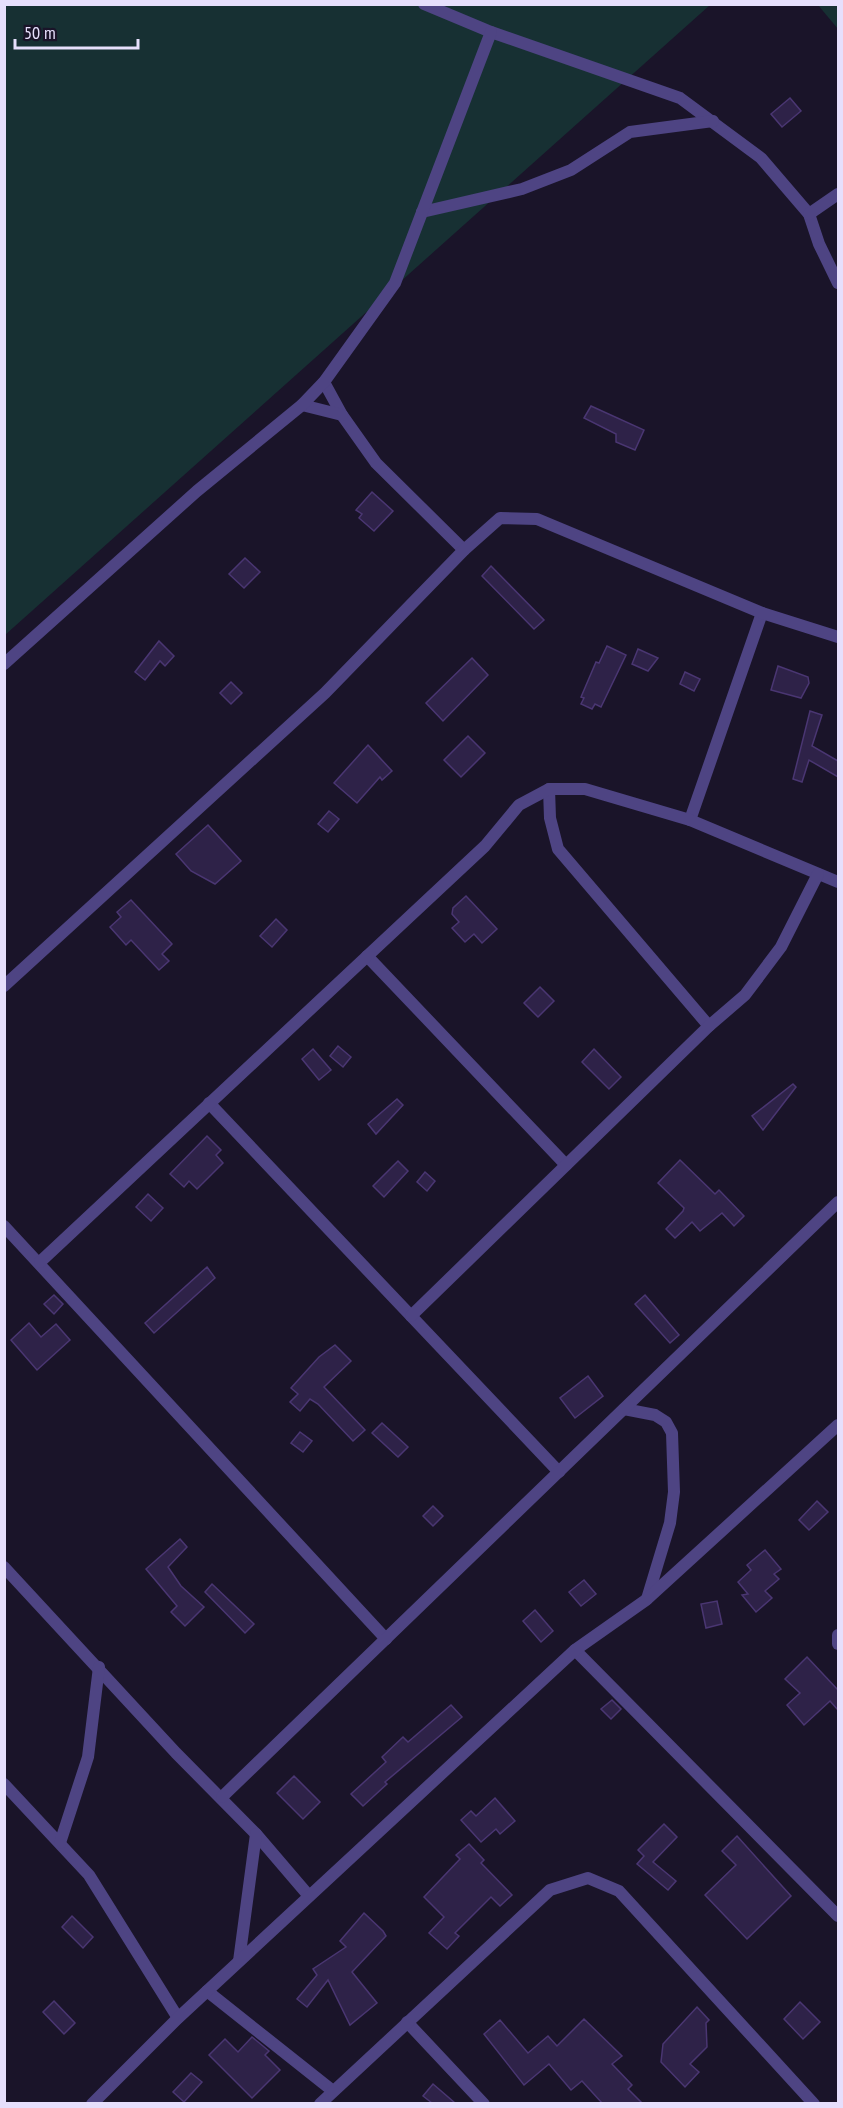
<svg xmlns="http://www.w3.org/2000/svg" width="843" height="2108" font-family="'PT Sans Narrow',sans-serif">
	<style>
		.green { fill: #173033 }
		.building { fill: #2e2248; stroke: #4a3672; stroke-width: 1.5 }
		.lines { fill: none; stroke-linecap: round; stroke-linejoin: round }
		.street { stroke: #4e4483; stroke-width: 12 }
	</style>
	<rect width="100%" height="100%" fill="#1a1429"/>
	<g class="green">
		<polygon points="5,5 710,5 5,635"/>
		<polygon points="818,5 838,5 838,29"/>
	</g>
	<g class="building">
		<polygon points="790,98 801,111 782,127 771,114"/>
		<polygon points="591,406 644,430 635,450 616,442 616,434 584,418"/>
		<polygon points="372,492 393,511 374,531 359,518 362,514 356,510"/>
		<polygon points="245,558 260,572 244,588 229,574"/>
		<polygon points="491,566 544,620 534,629 482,576"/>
		<polygon points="159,641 174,656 165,666 160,661 145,680 135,672"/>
		<polygon points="607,646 626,655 601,707 595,704 592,709 581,704 584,698 581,697 596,662 599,663"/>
		<polygon points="638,649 658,658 648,671 632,664"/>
		<polygon points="472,658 488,675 443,721 426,703"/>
		<polygon points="778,666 808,677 809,683 801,698 771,690"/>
		<polygon points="685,672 700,679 694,691 680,684"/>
		<polygon points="231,682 242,693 231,704 220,693"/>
		<polygon points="810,711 822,715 812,746 838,761 838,777 809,760 802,782 793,779"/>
		<polygon points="468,736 485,753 461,777 444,760"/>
		<polygon points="368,745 392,771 382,780 380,777 357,803 334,783"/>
		<polygon points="329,811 339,819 328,832 318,824"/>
		<polygon points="208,825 241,861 215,884 191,871 176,854"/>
		<polygon points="466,896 497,929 482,943 474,934 465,942 452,928 459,922 452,914 453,908"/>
		<polygon points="131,900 172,944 162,954 169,961 159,970 131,940 126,945 110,927 121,917 117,912"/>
		<polygon points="276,919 287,930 272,947 260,936"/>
		<polygon points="540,987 554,1001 538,1017 524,1003"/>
		<polygon points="338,1046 351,1057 343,1067 330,1056"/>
		<polygon points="313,1049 331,1070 319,1080 302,1059"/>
		<polygon points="594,1049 621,1077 609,1089 582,1062"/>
		<polygon points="793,1084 796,1087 763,1130 752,1116"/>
		<polygon points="397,1099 403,1105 376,1134 368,1124"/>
		<polygon points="207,1136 221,1150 216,1155 223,1163 197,1189 189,1181 184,1187 170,1174"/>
		<polygon points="680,1160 715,1194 719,1190 744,1216 734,1226 722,1213 700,1231 692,1222 675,1238 666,1229 683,1211 684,1208 658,1183"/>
		<polygon points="398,1161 408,1171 384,1197 373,1186"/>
		<polygon points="425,1172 435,1181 427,1191 417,1182"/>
		<polygon points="148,1194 163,1208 151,1221 136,1207"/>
		<polygon points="207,1267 215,1278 154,1333 145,1323"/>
		<polygon points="54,1295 63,1304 54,1314 44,1304"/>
		<polygon points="645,1295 679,1335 670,1343 635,1304"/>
		<polygon points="29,1323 41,1337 56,1324 70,1340 37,1370 11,1340"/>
		<polygon points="335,1345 351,1361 324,1387 365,1430 353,1441 318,1404 310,1399 300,1411 290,1402 298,1394 291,1388 319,1357"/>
		<polygon points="588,1376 603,1396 575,1418 560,1398"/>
		<polygon points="382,1423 408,1447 398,1457 372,1433"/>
		<polygon points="300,1432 312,1441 303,1452 291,1443"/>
		<polygon points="817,1501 828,1512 809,1530 799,1520"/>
		<polygon points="433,1506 443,1516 433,1526 423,1516"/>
		<polygon points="180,1539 187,1547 168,1567 181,1586 204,1607 185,1626 171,1612 177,1606 146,1569"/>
		<polygon points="765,1550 781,1569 774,1574 779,1579 765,1591 772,1598 756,1612 742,1595 748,1594 738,1582 751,1570 747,1565"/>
		<polygon points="584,1580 596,1594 581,1606 569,1592"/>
		<polygon points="212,1584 254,1624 245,1633 205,1592"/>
		<polygon points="717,1601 722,1624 706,1628 701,1604"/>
		<polygon points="535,1610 553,1631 541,1642 523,1621"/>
		<polygon points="807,1657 838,1690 838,1710 830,1701 804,1725 787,1705 800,1693 785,1679"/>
		<polygon points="612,1700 621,1709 611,1719 601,1709"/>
		<polygon points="451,1705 462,1717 385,1782 387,1784 363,1806 351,1794 386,1762 382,1757 403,1737 408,1742"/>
		<polygon points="294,1776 320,1802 303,1819 277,1793"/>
		<polygon points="495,1798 515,1821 500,1834 496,1829 481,1842 461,1820 471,1811 476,1816"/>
		<polygon points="664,1824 677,1837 653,1862 676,1881 668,1890 637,1864 644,1856 638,1850"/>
		<polygon points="737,1836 791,1896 747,1939 705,1895 736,1865 722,1851"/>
		<polygon points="469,1844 484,1860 481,1863 512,1895 500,1906 491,1897 455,1933 459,1936 447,1949 429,1933 444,1917 424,1897 460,1859 456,1855"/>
		<polygon points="364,1913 383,1931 386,1936 352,1972 377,2003 350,2025 328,1980 307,2007 297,1999 317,1975 313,1969 346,1947 340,1941"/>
		<polygon points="72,1916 93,1937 83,1948 62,1927"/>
		<polygon points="54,2001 75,2023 64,2034 43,2012"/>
		<polygon points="800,2002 820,2022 803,2039 784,2019"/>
		<polygon points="697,2007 709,2020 706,2023 707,2047 690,2064 699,2072 685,2087 661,2062 663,2044"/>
		<polygon points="584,2019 622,2056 612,2064 632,2085 628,2089 642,2103 602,2103 582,2081 571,2090 549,2064 524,2085 484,2034 500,2020 528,2053 548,2036 557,2046"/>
		<polygon points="252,2037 269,2051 265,2055 280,2070 252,2098 209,2055 225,2039 238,2052"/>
		<polygon points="191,2073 202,2082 184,2102 173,2092"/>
		<polygon points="433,2084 455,2103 432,2103 423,2096"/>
	</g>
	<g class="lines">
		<g class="street">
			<polyline points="424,4 491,32 680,98 761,158 809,214 819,244 838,283"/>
			<polyline points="422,212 522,189 571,170 630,132 713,121"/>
			<polyline points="809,214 838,194"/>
			<polyline points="324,382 342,415 376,463 464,550"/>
			<polyline points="302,405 342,415"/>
			<polyline points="4,664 197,491 302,405 324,382 395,283 491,32"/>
			<polyline points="549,789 550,818 558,849 709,1026"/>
			<polyline points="690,820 762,613"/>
			<polyline points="367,956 566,1165"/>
			<polyline points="4,986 325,693 464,550 500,518 537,519 762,613 838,637"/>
			<polyline points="209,1103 559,1472"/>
			<polyline points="4,1226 386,1639"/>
			<polyline points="40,1262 485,846 519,805 549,789 585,789 690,820 838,882"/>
			<polyline points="411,1316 709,1026 745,995 781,947 818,874"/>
			<polyline points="624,1409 655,1415 666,1422 672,1433 674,1492 670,1523 647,1599"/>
			<polyline points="4,1567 176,1753 256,1834 309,1896"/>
			<polyline points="838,1635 838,1644"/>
			<polyline points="575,1650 838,1916"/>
			<polyline points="4,1784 89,1875 178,2018"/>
			<polyline points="222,1797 838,1202"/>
			<polyline points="60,1843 88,1757 99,1667"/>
			<polyline points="239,1961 256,1834"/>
			<polyline points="207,1991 333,2091"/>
			<polyline points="407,2022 484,2104"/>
			<polyline points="92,2104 178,2018 575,1650 646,1600 838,1425"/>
			<polyline points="320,2104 550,1890 588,1878 619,1891 814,2104"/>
		</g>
	</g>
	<rect width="843" height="2108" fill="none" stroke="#e6dffc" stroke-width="12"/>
	<path d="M15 39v9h123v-9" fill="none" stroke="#e6dffc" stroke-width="3"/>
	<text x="24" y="39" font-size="18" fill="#e6dffc" stroke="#1a1429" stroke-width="4.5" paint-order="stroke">50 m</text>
</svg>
